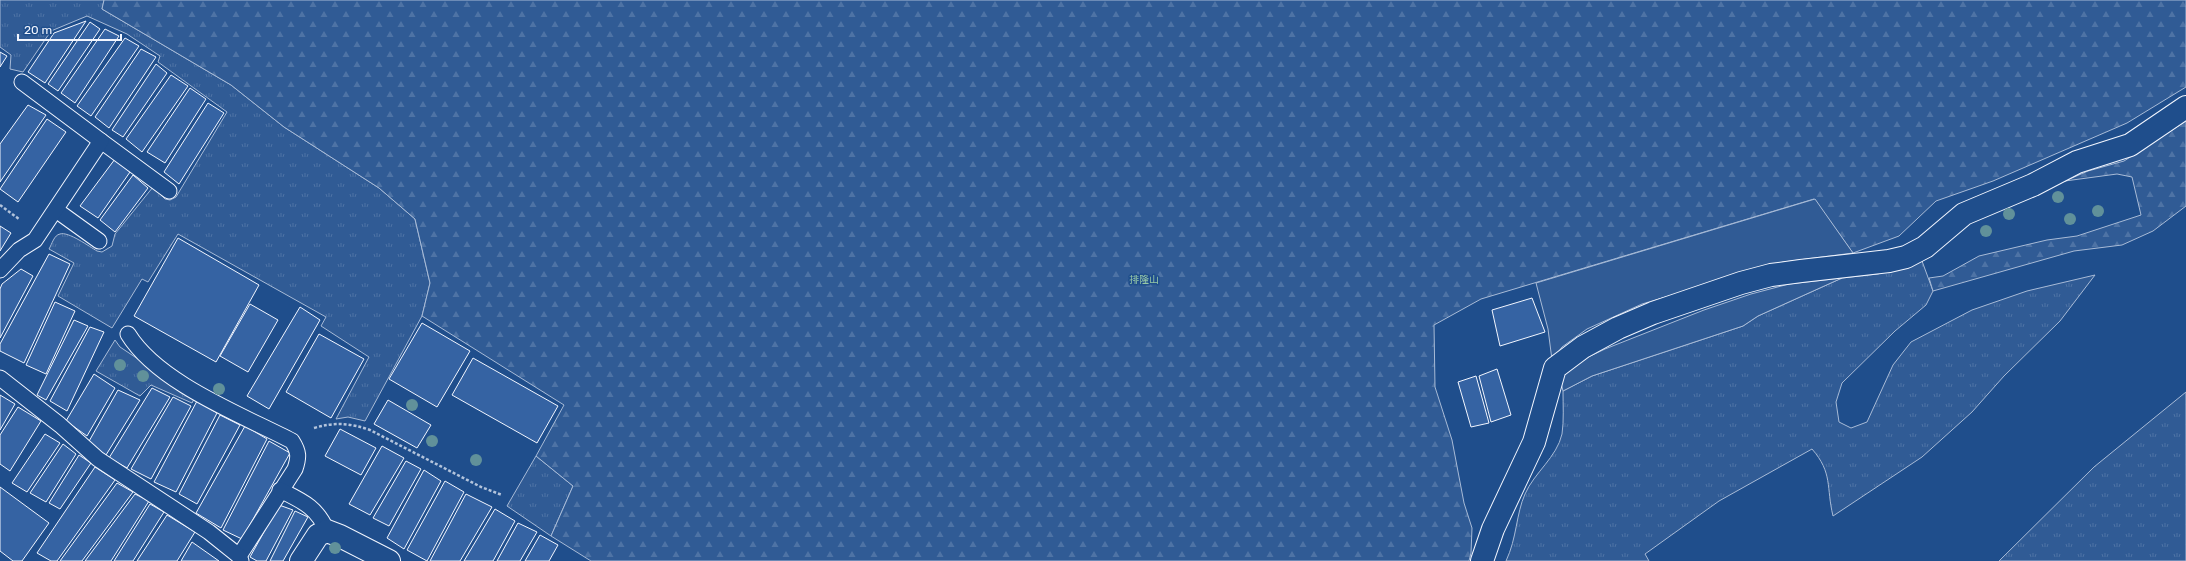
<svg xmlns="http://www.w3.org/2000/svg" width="2186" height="561" font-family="Rubik,'Noto Sans SC',sans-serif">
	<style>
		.grass { fill: url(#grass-tufts); stroke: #a8bbd7 }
		.forest { fill: url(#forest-firs); stroke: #a8bbd7 }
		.pitch { fill: #305b95; stroke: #a8bbd7 }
		.building { fill: #3563a3; stroke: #f2f6ff }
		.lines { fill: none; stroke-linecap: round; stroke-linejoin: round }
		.service-casing { stroke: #f2f6ff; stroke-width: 17 }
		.minor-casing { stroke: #f2f6ff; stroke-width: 24 }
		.path { stroke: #b3c4dc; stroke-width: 2.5; stroke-dasharray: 3 2; stroke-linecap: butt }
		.service { stroke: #1f4e8c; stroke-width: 15 }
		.minor { stroke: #1f4e8c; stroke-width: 22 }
		.tree { fill: #61919a }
		.labels { text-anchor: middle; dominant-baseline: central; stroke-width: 3; stroke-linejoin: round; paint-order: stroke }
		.park-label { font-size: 10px; fill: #97c8a6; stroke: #1f4e8c }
	</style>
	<defs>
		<pattern id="grass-tufts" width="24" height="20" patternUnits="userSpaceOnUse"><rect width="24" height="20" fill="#305b95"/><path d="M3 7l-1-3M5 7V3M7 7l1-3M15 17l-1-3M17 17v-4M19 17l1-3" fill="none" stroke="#4e73a5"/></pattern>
		<pattern id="forest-firs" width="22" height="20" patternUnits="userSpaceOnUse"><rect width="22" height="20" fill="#305b95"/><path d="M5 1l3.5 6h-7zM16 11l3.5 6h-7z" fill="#4e73a5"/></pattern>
	</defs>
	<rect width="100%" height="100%" fill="#1f4e8c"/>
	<g class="grass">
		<path d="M 0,0 L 104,0 L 102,9 L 231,85 L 284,127 L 379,188 L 415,219 L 430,283 L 422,316 L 365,421 L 348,417 L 336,419 L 369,357 L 321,326 L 326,317 L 178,234 L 148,282 L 142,279 L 112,328 L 58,296 L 74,263 L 49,249 C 52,244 54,235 60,234 C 68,231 90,247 97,251 L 102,252 L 112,246 L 115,234 L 153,187 L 165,199 L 170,200 L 176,197 L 227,112 L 158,62 L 160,56 L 127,34 L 87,16 L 51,31 L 23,72 L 10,69 L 11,55 L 0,47 Z"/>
		<path d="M 1922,261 L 1933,291 L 1926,305 L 1895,331 L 1842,383 L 1836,402 L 1839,422 L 1851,428 L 1867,422 L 1893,365 L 1911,342 L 1972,310 L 2027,291 L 2095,275 L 2060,321 L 2004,376 L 1972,412 L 1922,457 L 1833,516 C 1826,487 1833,473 1812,449 L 1719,501 L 1645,554 L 1649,561 L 1506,561 C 1517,538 1516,514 1525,494 C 1534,473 1557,457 1562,434 C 1564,421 1563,405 1563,391 L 1592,376 L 1743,326 L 1758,316 L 1842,278 L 1878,274 Z"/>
		<polygon points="115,340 120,347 195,397 192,403 151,385 140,396 96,371"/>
		<polygon points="2186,392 2186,561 1999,561 2094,467"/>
		<polygon points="536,456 573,486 551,536 507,506"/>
	</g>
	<g class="forest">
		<polygon points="104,0 2186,0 2186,87 2127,123 1993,181 1936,201 1899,236 1853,253 1814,199 1481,299 1434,325 1435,387 1452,440 1464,503 1472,528 1471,553 1469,561 591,561 551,536 573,486 536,456 564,405 422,316 430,283 415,219 379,188 284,127 231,85 102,9"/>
		<polygon points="2186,121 2186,206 2153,231 2122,245 2074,251 1933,291 1929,278 1943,276 1979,256 2047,240 2077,236 2141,215 2132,177 2117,174 2065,181 2088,171 2124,161"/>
	</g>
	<g class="pitch">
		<polygon points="1815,199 1853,253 1783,262 1642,304 1587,329 1562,347 1552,360 1548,329 1536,283"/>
		<polygon points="1842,278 1758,316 1743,326 1592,376 1563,391 1560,379 1580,361 1605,349 1704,310 1751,294 1789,284"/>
	</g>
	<g class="building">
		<polygon points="86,21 45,83 28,72 54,33"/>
		<polygon points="90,22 100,29 58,91 48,84"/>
		<polygon points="105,29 119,36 75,103 61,93"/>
		<polygon points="125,38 139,46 91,116 77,106"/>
		<polygon points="141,49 156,57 109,128 95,117"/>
		<polygon points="0,52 7,56 0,67"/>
		<polygon points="156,64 167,73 123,137 112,130"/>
		<polygon points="171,75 188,86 142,152 126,139"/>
		<polygon points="190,88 206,99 165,163 147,152"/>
		<polygon points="208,103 224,113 179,184 164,172"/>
		<polygon points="28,105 46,115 0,182 0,144"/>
		<polygon points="47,119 66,132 18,202 0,189"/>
		<polygon points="115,159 130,172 98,218 80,206"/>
		<polygon points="133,175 148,188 115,232 100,220"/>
		<polygon points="0,226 11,233 0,251"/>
		<polygon points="178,238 259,285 216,362 134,316"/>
		<polygon points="49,254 70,264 24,363 0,351 0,344"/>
		<polygon points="21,269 33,276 0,338 0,289 2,284"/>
		<polygon points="1532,298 1545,332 1500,346 1492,310"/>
		<polygon points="55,302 75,311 46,374 26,365"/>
		<polygon points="250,304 278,320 248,372 220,356"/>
		<polygon points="300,307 320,320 269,409 247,396"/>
		<polygon points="74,320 88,326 46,400 37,395"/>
		<polygon points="422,323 470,351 437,407 389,379"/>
		<polygon points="90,327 104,332 67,411 50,401"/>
		<polygon points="319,334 364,359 331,418 286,392"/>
		<polygon points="473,358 558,406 537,443 452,395"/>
		<polygon points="1497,369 1511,415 1491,422 1479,376"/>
		<polygon points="94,374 115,388 87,436 66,421"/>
		<polygon points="1476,376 1489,423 1471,427 1458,382"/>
		<polygon points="152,388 170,397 127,468 109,458"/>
		<polygon points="118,390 140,400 106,455 88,443"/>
		<polygon points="0,395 15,404 0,430"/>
		<polygon points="173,397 191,406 151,479 131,469"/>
		<polygon points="388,400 431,425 417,448 374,424"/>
		<polygon points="197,401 217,413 176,492 154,482"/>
		<polygon points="18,407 41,421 10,471 0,464 0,435"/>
		<polygon points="220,415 240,425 197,504 179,494"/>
		<polygon points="245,426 267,439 221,528 196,513"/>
		<polygon points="340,429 376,448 361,475 325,456"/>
		<polygon points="45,434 60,443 27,492 12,483"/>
		<polygon points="269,441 290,453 242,539 223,530"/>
		<polygon points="63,444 76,454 46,502 30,493"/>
		<polygon points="382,446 404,458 370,515 349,504"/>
		<polygon points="79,455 91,463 60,509 49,503"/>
		<polygon points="406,461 421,469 389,526 373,518"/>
		<polygon points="95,467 115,480 57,561 51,561 37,553"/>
		<polygon points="424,470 441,481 404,549 387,538"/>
		<polygon points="445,481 464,492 427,561 407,550"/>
		<polygon points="117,483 133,492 82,561 60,561"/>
		<polygon points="0,487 49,523 22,561 13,561 0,551"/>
		<polygon points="135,494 149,501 111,561 85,561"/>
		<polygon points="466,494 492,507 460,561 430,561"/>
		<polygon points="150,504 164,512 133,561 114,561"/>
		<polygon points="279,505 293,510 266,561 257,561 250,557"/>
		<polygon points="495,509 515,521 493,561 464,561"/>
		<polygon points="295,511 308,517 283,561 270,561"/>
		<polygon points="167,515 195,532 177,561 137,561"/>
		<polygon points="518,523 537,532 520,561 497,561"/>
		<polygon points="540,535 558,545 549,561 525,561"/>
		<polygon points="192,542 219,561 181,561"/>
	</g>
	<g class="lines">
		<defs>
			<g id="service">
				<polyline points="101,141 169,191"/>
				<polyline points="56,210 99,241"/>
				<polyline points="0,270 19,250 35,240 101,141 22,82"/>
				<path d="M 128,334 C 158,383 242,415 292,441 C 299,452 299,457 295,469 L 239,556"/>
				<polyline points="0,378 60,425 98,459 209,532 239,556 241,561"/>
				<path d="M 280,490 C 302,501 317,507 327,531"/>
			</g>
			<g id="minor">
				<polyline points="301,561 318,535 327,531 340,536 389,561"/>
				<polyline points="1482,561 1493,529 1534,442 1555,368 1583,347 1618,328 1653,313 1741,283 1771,275 1801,271 1889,261 1906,257 1925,247 1964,214 2033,185 2077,162 2130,145 2186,107"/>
			</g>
		</defs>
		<use href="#service" class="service-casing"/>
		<use href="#minor" class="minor-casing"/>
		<g class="path">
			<polyline points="0,205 19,219"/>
			<path d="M 314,428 C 334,422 350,423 370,430 L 481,487 L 502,495"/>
		</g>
		<use href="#service" class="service"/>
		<use href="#minor" class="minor"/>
	</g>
	<g class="tree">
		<circle cx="2058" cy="197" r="6"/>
		<circle cx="2098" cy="211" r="6"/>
		<circle cx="2009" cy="214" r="6"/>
		<circle cx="2070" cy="219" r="6"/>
		<circle cx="1986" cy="231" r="6"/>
		<circle cx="120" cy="365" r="6"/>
		<circle cx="143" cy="376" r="6"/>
		<circle cx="219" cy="389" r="6"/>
		<circle cx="412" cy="405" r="6"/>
		<circle cx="432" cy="441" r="6"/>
		<circle cx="476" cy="460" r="6"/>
		<circle cx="335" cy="548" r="6"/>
	</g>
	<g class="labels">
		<g class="park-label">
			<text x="1144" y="280">排隆山</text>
		</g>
	</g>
	<path d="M18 34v6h103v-6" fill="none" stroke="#f2f6ff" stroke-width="2"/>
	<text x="24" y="34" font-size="12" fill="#f2f6ff" stroke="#1f4e8c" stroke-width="3" paint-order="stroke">20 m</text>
</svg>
